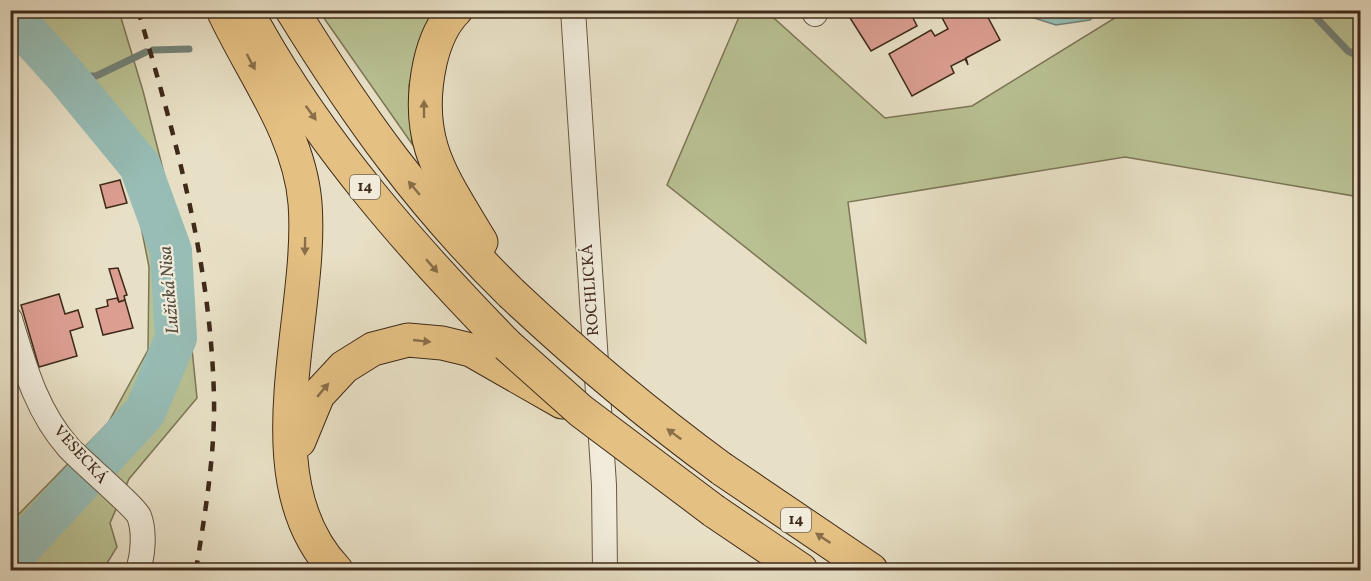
<svg xmlns="http://www.w3.org/2000/svg" width="1371" height="581" font-family="Vollkorn,serif">
	<style>
		.green { fill: #b9c193; stroke: #7c7656; stroke-width: 1.5 }
		.water { fill: #97bdb6; stroke: #748278; stroke-width: 1.5 }
		.lines { fill: none; stroke-linecap: round; stroke-linejoin: round }
		.shore { stroke: #6b7468; stroke-width: 1.5 }
		.stream { stroke: #748278; stroke-width: 7 }
		.river { stroke: #97bdb6; stroke-width: 42 }
		.building { fill: #db9e91; stroke: #3f2a1a; stroke-width: 1.5 }
		.minor-casing { stroke: #695845; stroke-width: 26 }
		.highway-casing { stroke: #3f2a1a; stroke-width: 35 }
		.minor { stroke: #f0ebda; stroke-width: 24 }
		.highway { stroke: #e4c083; stroke-width: 33 }
		.rail { stroke: #3f2a1a; stroke-width: 4.5; stroke-dasharray: 10 10; stroke-linecap: butt }
		.highway-bridge-casing { stroke: #3f2a1a; stroke-width: 35; stroke-linecap: butt }
		.highway-bridge { stroke: #e4c083; stroke-width: 33 }
		.oneway { fill: #896e49 }
		.labels { text-anchor: middle; dominant-baseline: central; stroke-width: 4.5; stroke-linejoin: round; paint-order: stroke }
		.shield { fill: #f0ebda; stroke: #746454; stroke-width: 1.5 }
		.shield-label { font-size: 15px; font-weight: bold; fill: #3f2a1a }
		.street-label { font-size: 16px; fill: #3f2a1a; stroke: #f0ebda }
		.water-label { font-size: 18px; font-style: italic; fill: #554f41; stroke: #f0ebda }
	</style>
	<rect width="100%" height="100%" fill="#e8e0c6"/>
	<filter id="stains"><feTurbulence type="fractalNoise" baseFrequency=".00333" numOctaves="4"/><feColorMatrix values="0 0 0 0 .2 0 0 0 0 .09 0 0 0 0 .02 0 0 0 .5 -.17"/></filter>
	<radialGradient id="worn" r=".72"><stop offset=".6" stop-color="#630" stop-opacity="0"/><stop offset="1" stop-color="#630" stop-opacity=".3"/></radialGradient>
	<g class="green">
		<polygon points="742,10 766,11 885,118 972,106 1126,11 1360,11 1360,197 1125,157 848,202 866,343 667,185"/>
		<polygon points="10,11 119,11 143,91 181,240 197,398 129,479 110,523 117,547 103,570 11,570 11,522 108,423 148,350 149,267 132,181 11,42"/>
		<polygon points="319,11 434,11 409,85 412,144"/>
	</g>
	<polygon class="water" points="1012,11 1099,11 1090,20 1056,25"/>
	<g class="lines">
		<path class="shore" d="M 1025,10 C 1041,15 1077,25 1091,10"/>
		<g class="stream">
			<polyline points="1309,10 1348,51 1360,57"/>
			<polyline points="995,15 1003,10"/>
			<polyline points="153,50 189,49"/>
			<polyline points="66,76 96,76 146,52"/>
		</g>
		<polyline class="river" points="10,14 66,76 140,166 171,251 176,338 145,412 10,559"/>
	</g>
	<g class="building">
		<polygon points="845,10 909,10 917,26 871,51"/>
		<polygon points="938,10 984,10 1000,40 966,58 968,65 965,59 951,66 954,73 912,96 889,54 931,30 935,36 948,29"/>
		<polygon points="120,180 127,203 106,208 100,185"/>
		<polygon points="118,268 127,295 124,296 125,300 119,302 109,269"/>
		<polygon points="59,294 65,314 78,310 83,327 70,331 77,356 39,367 21,305"/>
		<polygon points="117,298 119,302 125,300 133,328 103,335 96,309 108,306 107,300"/>
	</g>
	<g class="lines">
		<defs>
			<g id="minor">
				<polyline points="573,10 604,485 605,570"/>
				<polyline points="813,10 815,14"/>
				<path d="M 10,319 C 24,365 36,411 69,448 C 81,461 134,506 139,516 C 145,531 143,555 138,570"/>
			</g>
			<g id="highway">
				<path d="M 223,10 C 252,73 299,132 305,203 C 314,315 248,478 336,570"/>
				<path d="M 292,10 C 358,117 421,205 511,293"/>
				<path d="M 456,10 C 442,24 434,45 430,63 C 413,142 443,178 481,242"/>
				<path d="M 256,28 C 322,146 413,249 507,345"/>
				<polyline points="299,441 318,395 344,367 373,349 408,340 442,343 471,350 562,402"/>
				<polyline points="722,469 871,570"/>
				<polyline points="714,511 801,570"/>
			</g>
		</defs>
		<use href="#minor" class="minor-casing"/>
		<use href="#highway" class="highway-casing"/>
		<use href="#minor" class="minor"/>
		<use href="#highway" class="highway"/>
		<path class="rail" d="M 138,10 C 176,139 211,264 214,398 C 215,456 205,513 196,570"/>
		<defs>
			<g id="highway-bridge">
				<path d="M 511,293 C 578,356 647,414 722,469"/>
				<polyline points="507,345 581,411 714,511"/>
			</g>
		</defs>
		<use href="#highway-bridge" class="highway-bridge-casing"/>
		<use href="#highway-bridge" class="highway-bridge"/>
	</g>
	<defs><path id="oneway-solid" d="M-6-.8H1V-3.2L6.5 0L1 3.2V.8H-6Z" transform="scale(1.5)"/></defs>
	<g class="oneway">
		<use href="#oneway-solid" transform="translate(251 62) rotate(62)"/>
		<use href="#oneway-solid" transform="translate(424 109) rotate(-90)"/>
		<use href="#oneway-solid" transform="translate(311 113) rotate(54)"/>
		<use href="#oneway-solid" transform="translate(414 188) rotate(-130)"/>
		<use href="#oneway-solid" transform="translate(305 246) rotate(91)"/>
		<use href="#oneway-solid" transform="translate(432 266) rotate(49)"/>
		<use href="#oneway-solid" transform="translate(422 341) rotate(6)"/>
		<use href="#oneway-solid" transform="translate(323 390) rotate(-50)"/>
		<use href="#oneway-solid" transform="translate(674 434) rotate(-144)"/>
		<use href="#oneway-solid" transform="translate(823 538) rotate(-146)"/>
	</g>
	<g class="labels">
		<g class="shield">
			<rect x="350" y="175" width="30" height="24" rx="4.5"/>
			<rect x="781" y="508" width="30" height="24" rx="4.5"/>
		</g>
		<g class="shield-label">
			<text x="365" y="187">14</text>
			<text x="796" y="520">14</text>
		</g>
		<g class="street-label">
			<text transform="translate(591 290) rotate(-94)">ROCHLICKÁ</text>
			<text transform="translate(80 455) rotate(48)">VESECKÁ</text>
		</g>
		<g class="water-label">
			<text transform="translate(170 290) rotate(-95)">Lužická Nisa</text>
		</g>
	</g>
	<rect width="1371" height="581" fill="none" stroke="#e8e0c6" stroke-width="36"/>
	<rect x="12" y="12" width="1347" height="557" fill="none" stroke="#3f2a1a" stroke-width="3"/>
	<rect x="18" y="18" width="1335" height="545" fill="none" stroke="#3f2a1a" stroke-width="1.5"/>
	<rect width="100%" height="100%" filter="url(#stains)"/>
	<rect width="100%" height="100%" fill="url(#worn)"/>
</svg>
